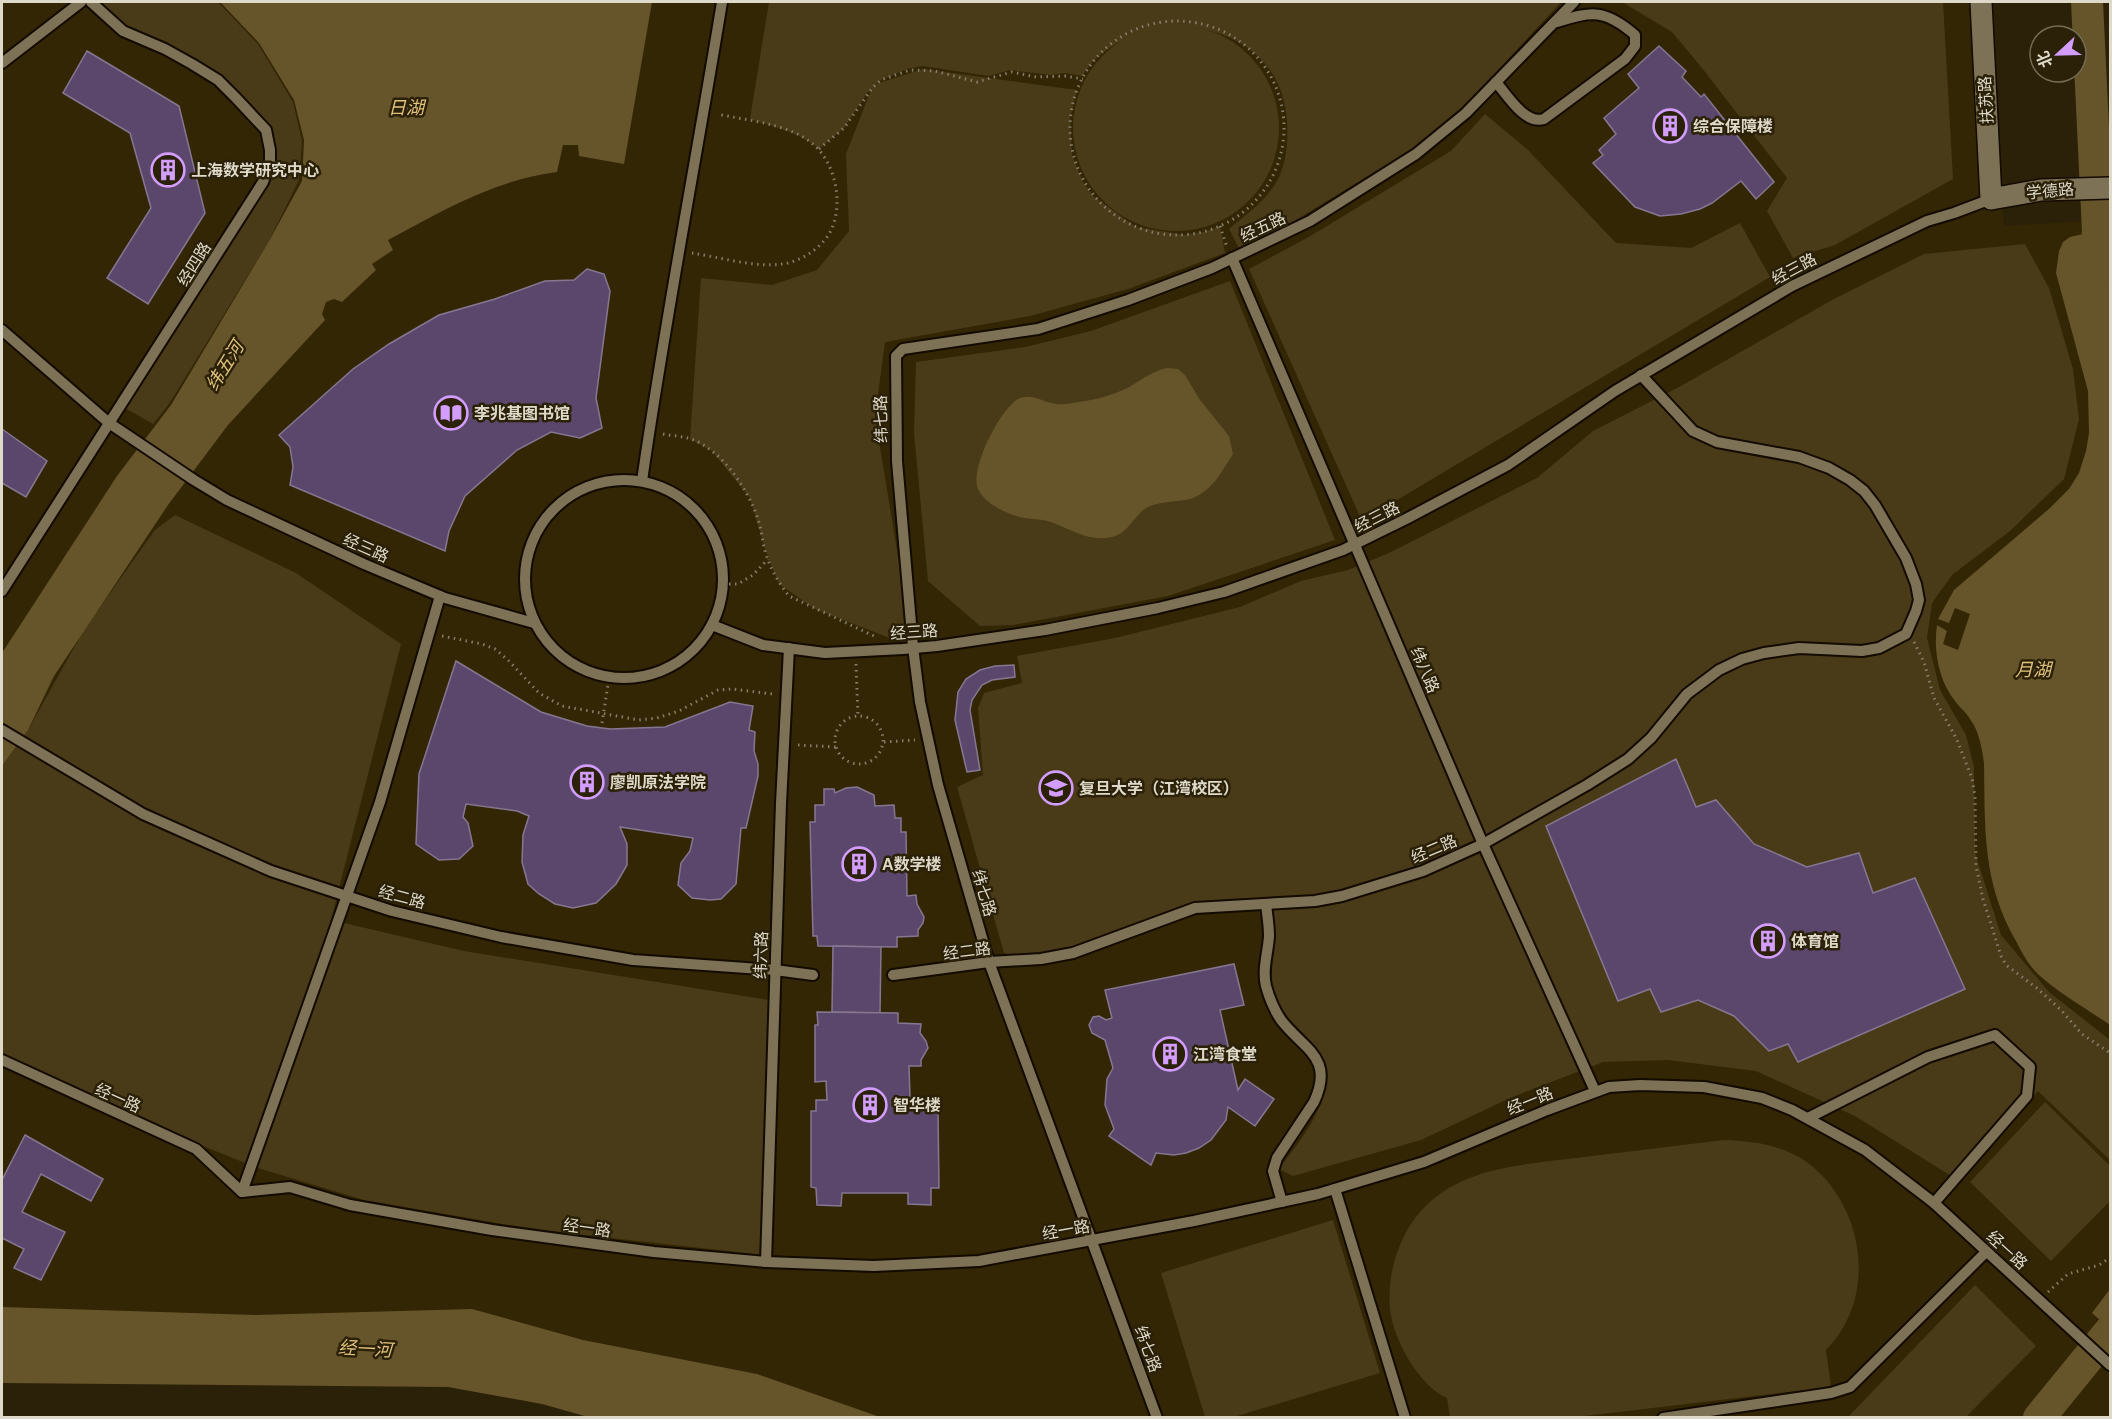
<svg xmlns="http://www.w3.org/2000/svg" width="2112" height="1419" font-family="Arial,'Noto Sans SC',sans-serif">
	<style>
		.built { fill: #332604 }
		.green { fill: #4a3b18 }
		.water { fill: #66542b }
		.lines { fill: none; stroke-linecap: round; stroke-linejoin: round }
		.river { stroke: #66542b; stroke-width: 32 }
		.building { fill: #5b476c; stroke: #857791; stroke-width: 1.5 }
		.service-casing { stroke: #130a00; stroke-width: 14 }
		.minor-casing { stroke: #130a00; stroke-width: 24 }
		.path { stroke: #867e6a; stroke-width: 3; stroke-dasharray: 1.5 4.5; stroke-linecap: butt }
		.service { stroke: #7d7156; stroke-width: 10 }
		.minor { stroke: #7d7156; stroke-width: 21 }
		.labels { text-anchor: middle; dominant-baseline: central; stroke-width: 5; stroke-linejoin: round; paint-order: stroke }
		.street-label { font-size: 16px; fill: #dfd9ca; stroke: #2b2108 }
		.poi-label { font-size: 16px; font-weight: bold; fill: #dfd9ca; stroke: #2b2108; text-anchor: start }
		.water-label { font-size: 18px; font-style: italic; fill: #e0c27d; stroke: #2b2108 }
	</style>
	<rect width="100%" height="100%" fill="#2b2108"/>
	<polygon class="built" points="2,2 1990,2 2004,226 2088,221 2110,224 2110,1417 654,1418 459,1365 2,1349"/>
	<g class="green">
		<polygon points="99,2 218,2 258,44 293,102 302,141 299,180 269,241 169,404 153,424 125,408 266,182 266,130 218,80 124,26"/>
		<path d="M 769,2 L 1561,2 L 1461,110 L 1411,150 L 1291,223 L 1240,250 L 1229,229 C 1248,213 1272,197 1281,172 C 1287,156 1288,139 1287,122 C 1281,11 1130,0 1082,76 L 1065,73 L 1051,75 L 1010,70 L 989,76 L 922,66 L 907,69 L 881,80 L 876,84 L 923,69 L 1077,90 L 1070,118 L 1072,155 L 1083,182 L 1093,196 L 1136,227 L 1185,235 L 1203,232 L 1220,226 L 1225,253 L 1128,289 L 1030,316 L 885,342 L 875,417 L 913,647 L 815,609 L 779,584 L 765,549 L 750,498 L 712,451 L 690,439 L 701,278 L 772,285 L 817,270 L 849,231 L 846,154 L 871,90 L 867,93 L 844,128 L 819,149 C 799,132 774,127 750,119 Z"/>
		<polygon points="1622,2 1943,2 1953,179 1835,245 1793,258 1767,211 1787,178 1702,68 1672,32"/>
		<circle cx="1176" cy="128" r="103"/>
		<polygon points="1485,114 1528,150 1616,243 1691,248 1740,223 1770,277 1362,521 1249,269 1307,238 1451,151"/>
		<path d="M 2025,244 L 2049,288 L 2073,369 L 2079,419 L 2064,479 L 2010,531 L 1952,575 L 1932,603 L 1927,638 L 1940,690 L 1966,735 L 1974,767 L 1975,853 L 2001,935 L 2049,992 L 2110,1040 L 2110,1160 L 2038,1091 L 1956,1179 L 1855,1116 L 1756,1071 L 1668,1060 L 1603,1062 L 1510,1098 L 1421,1140 L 1293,1176 L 1279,1169 C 1303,1136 1345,1089 1315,1047 C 1300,1027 1283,1018 1274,993 C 1266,971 1271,948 1271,925 C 1271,916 1269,907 1268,898 L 1232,901 L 1076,947 L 1032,955 L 1015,956 L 1004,953 L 957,787 L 983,775 L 978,708 L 984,693 L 1022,683 L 1017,656 L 1115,638 L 1240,607 L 1301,581 L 1348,570 L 1389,553 L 1537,478 L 1593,431 L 1681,386 L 1832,300 L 1924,254 Z"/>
		<polygon points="1230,281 1335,540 1168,596 1013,625 980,626 928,581 914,433 916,362 1025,347 1091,331"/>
		<polygon points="175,515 296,573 401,644 331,920 464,951 769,1000 763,1255 531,1229 364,1200 258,1168 188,1140 2,1056 2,766 28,730 85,628 155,530"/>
		<polygon points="2045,1102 2110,1166 2110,1201 2051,1261 1970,1182"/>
		<path d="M 1724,1140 C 1753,1141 1784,1145 1808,1163 C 1865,1206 1878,1298 1826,1350 L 1831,1387 L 1576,1417 L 1450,1417 L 1447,1398 C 1419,1386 1393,1339 1390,1309 C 1388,1282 1393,1258 1405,1234 C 1442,1166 1516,1166 1584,1157 C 1631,1151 1677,1146 1724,1140 Z"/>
		<polygon points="1333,1220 1380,1373 1234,1417 1205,1417 1161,1273"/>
		<polygon points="1975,1285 2036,1346 1966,1417 1848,1417"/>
	</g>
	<g class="water">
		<path d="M 220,2 L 652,2 L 624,164 L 579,156 L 578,145 L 563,145 L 557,172 C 494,180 442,211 388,240 L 393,250 L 372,264 L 376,270 L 342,302 L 334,299 L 326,302 L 322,314 L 325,320 L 228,425 L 168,505 L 54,676 L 28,730 L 2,766 L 2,653 L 117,476 L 171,405 L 269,241 L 302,181 L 304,140 L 294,100 L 259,43 Z"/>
		<path d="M 2092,232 L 2107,235 L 2107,254 L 2110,282 L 2110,1025 C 2087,1009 2060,994 2039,975 C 2029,966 2022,953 2016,941 C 1982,883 1985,827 1984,763 C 1982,748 1979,731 1970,719 C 1966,712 1959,707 1955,701 C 1939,681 1933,651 1937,625 L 1947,631 L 1943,644 L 1958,650 L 1970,614 L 1955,608 L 1949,623 L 1938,619 L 1954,590 L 2050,508 L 2069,489 L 2079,473 L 2086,451 L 2089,433 L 2088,391 L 2056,273 L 2059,251 L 2063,242 L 2070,237 Z"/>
		<path d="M 1167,368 L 1178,369 L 1185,375 L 1200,400 L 1229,436 L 1233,454 C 1222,471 1211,493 1190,499 C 1177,502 1163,501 1150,506 C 1135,512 1130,533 1112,537 C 1085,543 1067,525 1043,520 C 1037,519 1030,519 1024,518 C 1009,515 987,505 979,491 C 967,473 1000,409 1018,399 C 1032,392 1043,403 1057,404 C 1064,405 1072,403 1079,402 C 1096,400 1117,394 1131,386 C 1144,378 1153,371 1167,368 Z"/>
		<polygon points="2110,1289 2110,1329 2092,1313"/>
		<polygon points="2,1307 256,1315 472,1309 583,1340 757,1374 880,1417 588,1417 542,1404 448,1387 2,1383"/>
	</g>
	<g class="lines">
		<g class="river">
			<polyline points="2087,2 2098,232 2094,275"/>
			<polyline points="2039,1418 2110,1331"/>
		</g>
	</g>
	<g class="building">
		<polygon points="1659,46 1686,71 1682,77 1701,97 1704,94 1774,182 1756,199 1741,181 1712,203 1700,209 1681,214 1660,216 1635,207 1593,163 1603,155 1599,150 1616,134 1604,118 1639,88 1628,74"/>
		<polygon points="87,51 179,106 205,213 148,304 107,278 151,208 130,133 63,93"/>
		<polygon points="587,269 604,274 610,291 596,398 602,428 580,438 551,432 517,450 465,496 449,531 445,551 290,485 293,467 290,447 279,435 353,369 389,344 439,315 495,299 545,281 574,280"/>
		<polygon points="2,429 47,461 26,497 2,483"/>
		<polygon points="456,661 541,712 587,726 610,729 665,727 730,702 753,706 749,730 755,732 754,751 758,764 758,776 746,828 741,828 736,884 721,899 710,900 692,898 678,885 681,863 690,851 693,838 620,827 627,844 627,865 616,884 596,903 573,908 555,904 539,894 528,884 522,862 523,835 529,816 517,811 466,804 463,817 468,823 473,846 459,859 439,860 416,844 419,774"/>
		<polygon points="1014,665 1015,677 992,680 982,685 972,700 970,710 980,770 967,772 955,720 958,692 966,679 980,670 995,666"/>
		<polygon points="1676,759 1696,807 1716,800 1754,844 1807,867 1859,853 1873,893 1915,878 1965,989 1798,1062 1788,1044 1769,1051 1734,1016 1698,1000 1661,1012 1650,989 1618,1001 1546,826"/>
		<polygon points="857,787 874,795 875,806 894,805 895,818 901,818 901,832 906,832 907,896 916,895 917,904 924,917 923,923 918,930 918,936 897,937 897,947 818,946 817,936 813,936 810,822 815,822 815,805 824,805 824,789 834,789 835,793 846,788"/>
		<polygon points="833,946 881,947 880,1013 832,1012"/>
		<polygon points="1234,964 1244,1005 1220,1010 1238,1090 1245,1079 1274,1099 1255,1126 1228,1107 1226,1120 1211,1140 1199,1148 1186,1153 1174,1155 1156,1153 1151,1165 1109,1136 1114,1129 1105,1105 1107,1079 1113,1068 1105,1040 1092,1033 1089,1025 1093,1017 1099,1016 1106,1020 1112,1018 1105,990"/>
		<polygon points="817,1012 898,1013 898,1023 921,1024 920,1033 926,1041 928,1048 921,1060 921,1066 909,1066 910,1098 923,1098 924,1111 938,1110 939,1188 931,1188 931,1205 908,1204 908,1193 842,1193 841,1206 817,1205 816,1188 811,1187 811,1111 816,1111 816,1100 827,1100 826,1081 815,1082 815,1025 818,1025"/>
		<polygon points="25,1135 103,1179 91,1201 41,1174 22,1212 65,1232 41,1280 14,1268 24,1249 2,1238 2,1180"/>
	</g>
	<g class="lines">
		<defs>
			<g id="service">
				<polyline points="2,63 81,2"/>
				<path d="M 1496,82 C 1507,95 1525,125 1544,119 L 1625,59 L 1635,46 L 1635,35 C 1605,9 1592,11 1557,22"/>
				<polyline points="1232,258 1483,844 1595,1091"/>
				<polyline points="2,330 109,423 194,480 227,500 364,564 445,598 534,623"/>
				<circle cx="624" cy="579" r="99"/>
				<path d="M 642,481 C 665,320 696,161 722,2"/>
				<polyline points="2,591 263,182 270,164 270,150 266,130 236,98 218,80 192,64 165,49 123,31 91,2"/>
				<polyline points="712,625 763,645 825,653 903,649 937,646 1045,630 1158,608 1224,592 1343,550 1406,519 1508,465 1615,391 1792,286 1927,221 1954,213 1991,199"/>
				<polyline points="2,730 143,814 271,871 392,911 501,937 633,960 775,970 813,975"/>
				<path d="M 1266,904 C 1267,914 1269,925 1269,936 C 1268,953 1262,969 1266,986 C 1269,997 1275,1011 1281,1020 C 1303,1049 1335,1057 1314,1102 L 1277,1158 L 1273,1171 L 1282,1202"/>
				<polyline points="893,975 989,962 1041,959 1073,953 1195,908 1315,901 1342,896 1423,871 1483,844 1587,785 1628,759 1651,738 1687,694 1719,670 1742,659 1764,653 1799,648 1862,651 1879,648 1906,634 1916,611 1919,600 1916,584 1906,558 1875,505 1864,491 1850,480 1829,468 1799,457 1717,442 1693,431 1641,375"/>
				<polyline points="2,1060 196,1149 242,1192 290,1187 350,1205 492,1230 654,1252 766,1262 874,1266 979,1261 1194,1221 1318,1194 1424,1162 1547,1110 1609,1087 1640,1085 1704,1087 1762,1098 1792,1110 1865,1150 1934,1203 2110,1365"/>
				<polyline points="1808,1118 1928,1057 1995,1035 2030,1067 2027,1096 1934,1203"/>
				<polyline points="1335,1189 1405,1418"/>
				<polyline points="242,1192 380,802 440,596"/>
				<polyline points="766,1262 781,803 789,648"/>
				<polyline points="1157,1418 989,962 938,785 920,702 913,647 897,461 896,356 903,349 1038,329 1128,300 1212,268 1310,221 1416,154 1466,113 1574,2"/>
				<polyline points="1663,1418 1831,1393 1850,1387 1986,1252"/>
			</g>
			<polyline id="minor" points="1981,2 1991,199 2041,190 2110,188"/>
		</defs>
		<use href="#service" class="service-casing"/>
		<use href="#minor" class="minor-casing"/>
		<g class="path">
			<circle cx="1177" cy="128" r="107"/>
			<polyline points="819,149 844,128 873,87 881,80 910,70 935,71 977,82 1012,72 1036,77 1065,76 1083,79"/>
			<polyline points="1220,226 1227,247"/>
			<path d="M 692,253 C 719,257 755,268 782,264 C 801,262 825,246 832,228 C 844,200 834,158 809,141 C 787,124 745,120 717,114"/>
			<path d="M 663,434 C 672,436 682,436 691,439 C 722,450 748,489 758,519 C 761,528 762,538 764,547 C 768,565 778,582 789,596 L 874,636"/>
			<polyline points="723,584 738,584 753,575 768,559"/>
			<polyline points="442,636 482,644 495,649 508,660 539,693 562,706 639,720 657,718 679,711 718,690 732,689 773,694"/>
			<polyline points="1914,642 1924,662 1934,698 1957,740 1972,778 1975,796 1976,866 1983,899 2001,956 2006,965 2038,989 2061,1010 2082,1034 2110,1053"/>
			<polyline points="856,664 858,716"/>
			<circle cx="859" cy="740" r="24"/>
			<polyline points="602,723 609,678"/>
			<polyline points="884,742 915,740"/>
			<polyline points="798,745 836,747"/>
			<polyline points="2048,1292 2068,1274 2099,1265 2110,1258"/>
		</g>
		<use href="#service" class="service"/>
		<use href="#minor" class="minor"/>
	</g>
	<defs>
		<symbol id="building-ring" viewBox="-11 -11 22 22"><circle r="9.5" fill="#2b2108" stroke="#d29dfd" stroke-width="1.5"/><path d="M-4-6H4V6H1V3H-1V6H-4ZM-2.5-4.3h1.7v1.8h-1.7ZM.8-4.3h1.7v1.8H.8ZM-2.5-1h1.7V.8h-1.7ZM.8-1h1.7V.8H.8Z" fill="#d29dfd"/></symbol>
		<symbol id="library-ring" viewBox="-11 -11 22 22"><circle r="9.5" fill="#2b2108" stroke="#d29dfd" stroke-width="1.5"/><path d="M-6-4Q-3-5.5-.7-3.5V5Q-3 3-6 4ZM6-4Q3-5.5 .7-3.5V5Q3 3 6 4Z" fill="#d29dfd"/></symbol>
		<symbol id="university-ring" viewBox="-11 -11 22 22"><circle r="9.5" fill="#2b2108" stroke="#d29dfd" stroke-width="1.5"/><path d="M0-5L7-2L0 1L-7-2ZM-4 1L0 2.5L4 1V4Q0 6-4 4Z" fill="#d29dfd"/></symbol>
	</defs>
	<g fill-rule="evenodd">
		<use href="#building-ring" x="1651" y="107" width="38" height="38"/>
		<use href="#building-ring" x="149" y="151" width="38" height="38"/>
		<use href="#library-ring" x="432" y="394" width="38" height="38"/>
		<use href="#building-ring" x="568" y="763" width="38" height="38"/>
		<use href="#university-ring" x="1037" y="769" width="38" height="38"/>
		<use href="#building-ring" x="840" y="845" width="38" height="38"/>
		<use href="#building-ring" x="1749" y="922" width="38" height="38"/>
		<use href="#building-ring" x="1151" y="1035" width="38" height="38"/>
		<use href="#building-ring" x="851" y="1086" width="38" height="38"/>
	</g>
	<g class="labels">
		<g class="street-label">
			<text transform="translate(1986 100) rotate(-93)">扶苏路</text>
			<text transform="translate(2050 191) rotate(-5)">学德路</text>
			<text transform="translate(1263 227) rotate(-25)">经五路</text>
			<text transform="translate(194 264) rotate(-58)">经四路</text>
			<text transform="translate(1794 269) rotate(-28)">经三路</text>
			<text transform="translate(881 419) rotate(-91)">纬七路</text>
			<text transform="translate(1377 517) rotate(-27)">经三路</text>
			<text transform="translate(366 548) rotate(24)">经三路</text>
			<text transform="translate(914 632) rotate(-4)">经三路</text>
			<text transform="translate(1425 670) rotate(67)">纬八路</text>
			<text transform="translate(1434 849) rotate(-23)">经二路</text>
			<text transform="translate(984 893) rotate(74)">纬七路</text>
			<text transform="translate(402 897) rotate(15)">经二路</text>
			<text transform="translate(967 951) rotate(-7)">经二路</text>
			<text transform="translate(761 955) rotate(-88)">纬六路</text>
			<text transform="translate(118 1098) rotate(24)">经一路</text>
			<text transform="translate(1530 1101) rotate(-22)">经一路</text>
			<text transform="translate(587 1228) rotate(8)">经一路</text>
			<text transform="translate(1066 1230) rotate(-10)">经一路</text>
			<text transform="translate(2007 1250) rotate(42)">经一路</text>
			<text transform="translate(1148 1349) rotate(70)">纬七路</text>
		</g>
		<g class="poi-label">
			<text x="1693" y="126">综合保障楼</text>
			<text x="191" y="170">上海数学研究中心</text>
			<text x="474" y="413">李兆基图书馆</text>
			<text x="610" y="782">廖凯原法学院</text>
			<text x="1079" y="788">复旦大学（江湾校区）</text>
			<text x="882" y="864">A数学楼</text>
			<text x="1791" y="941">体育馆</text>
			<text x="1193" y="1054">江湾食堂</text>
			<text x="893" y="1105">智华楼</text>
		</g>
		<g class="water-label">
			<text x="406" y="108">日湖</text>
			<text transform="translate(225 366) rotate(-58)">纬五河</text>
			<text x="2033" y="670">月湖</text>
			<text transform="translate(365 1349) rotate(3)">经一河</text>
		</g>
	</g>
	<rect width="2112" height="1419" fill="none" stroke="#dfd9ca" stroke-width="6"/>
	<g transform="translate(2058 54) rotate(248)"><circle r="28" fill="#2b2108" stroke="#736b56" stroke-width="1.5"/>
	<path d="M0-4.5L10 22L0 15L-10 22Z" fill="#d29dfd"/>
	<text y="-9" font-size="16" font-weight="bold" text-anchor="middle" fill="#dfd9ca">北</text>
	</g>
</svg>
